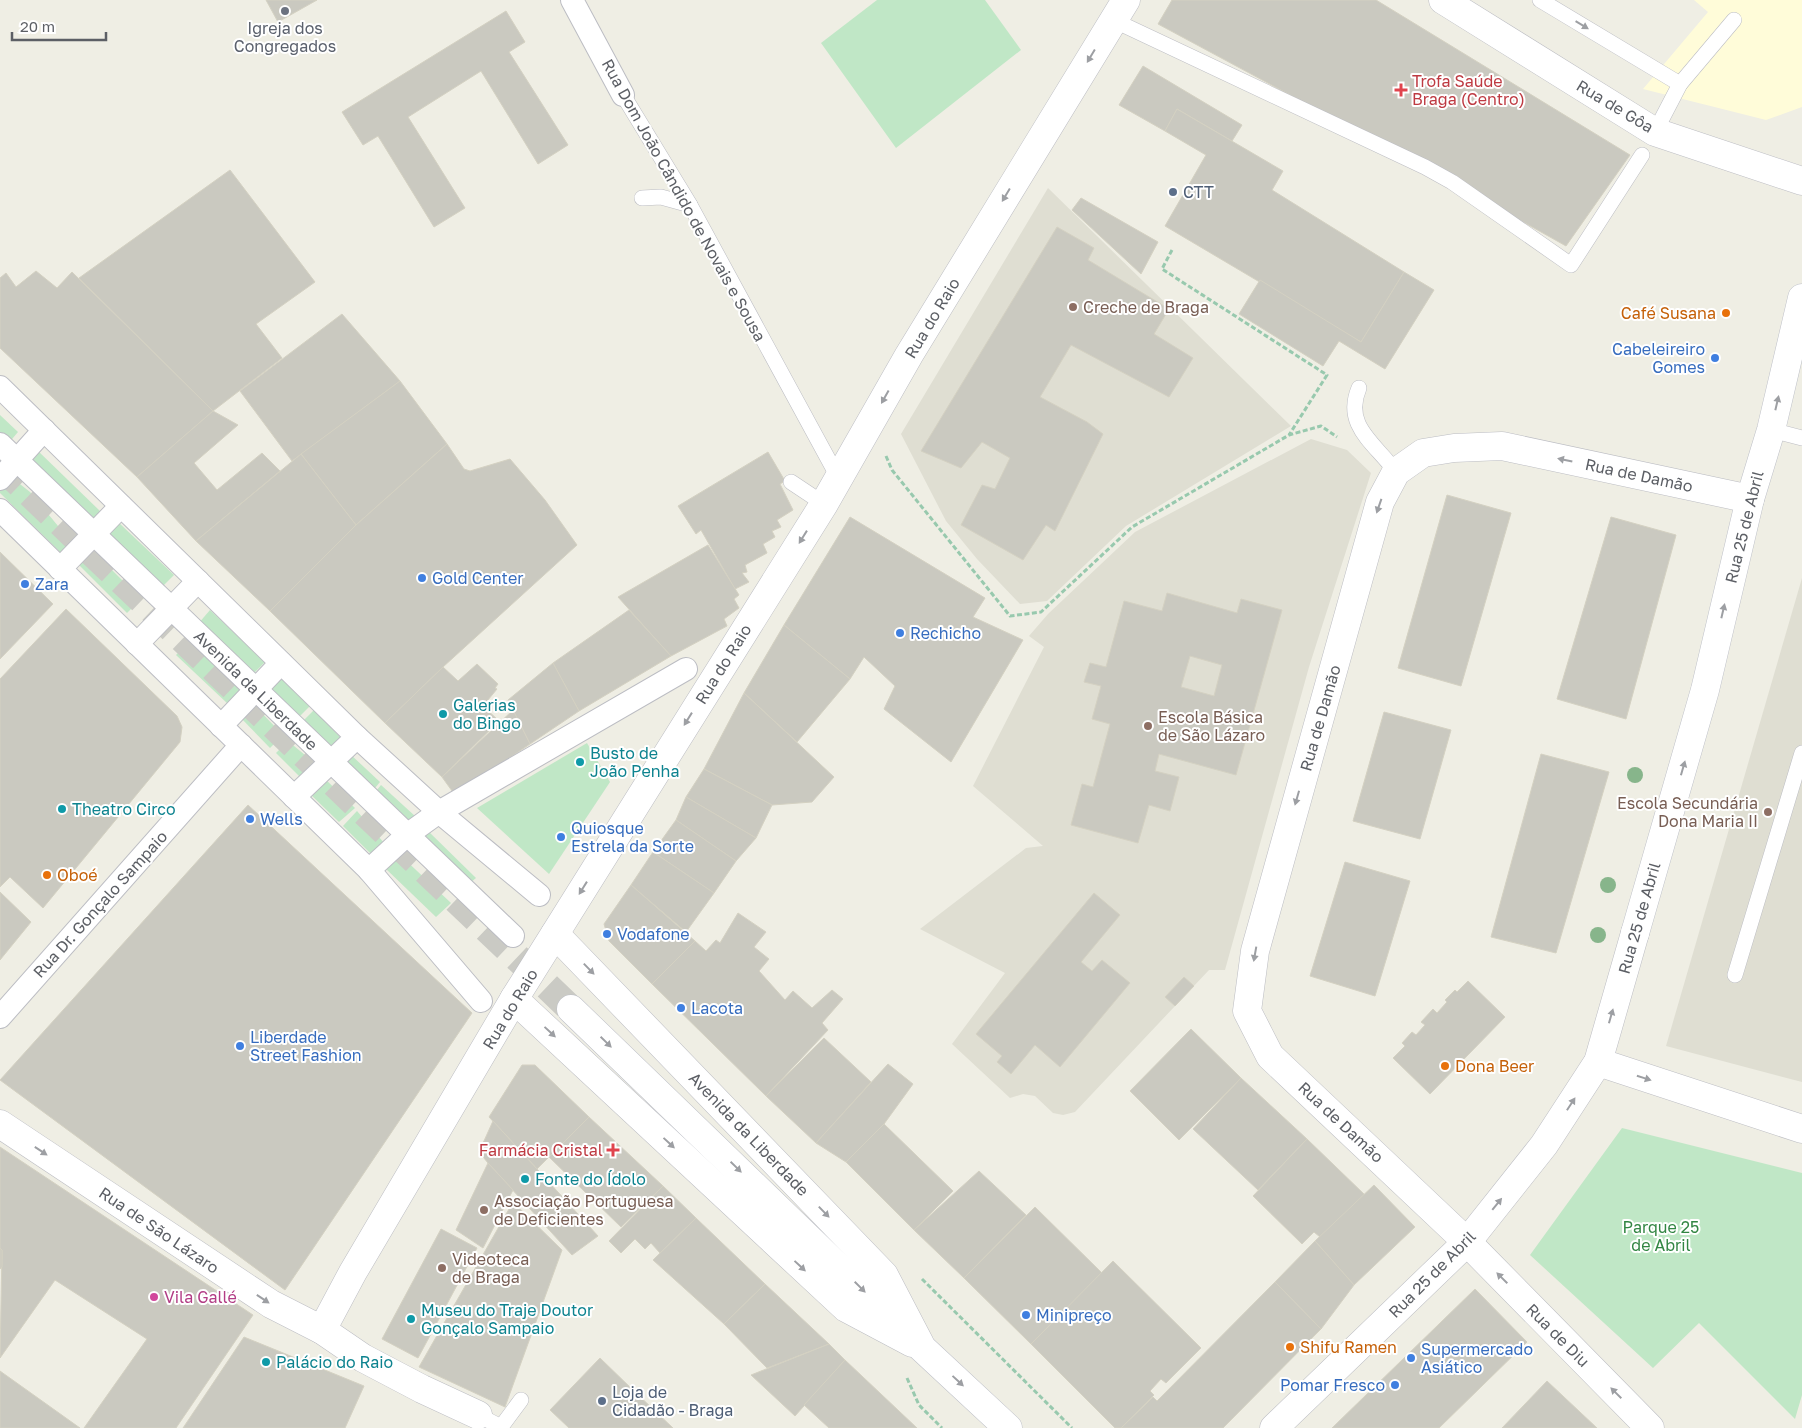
<svg xmlns="http://www.w3.org/2000/svg" width="1802" height="1428" font-family="'Golos Text',sans-serif">
	<style>
		.commercial { fill: #fffcd9 }
		.education { fill: #dfded2 }
		.green { fill: #c0e7c6 }
		.building { fill: #cac9c0; stroke: #d4d1c2; fill-rule: evenodd }
		.lines { fill: none; stroke-linecap: round; stroke-linejoin: round }
		.secondary-tunnel { stroke: #cacac4; stroke-width: 28; stroke-dasharray: 28 14; stroke-linecap: butt }
		.service-casing { stroke: #bcbdc3; stroke-width: 16 }
		.pedestrian-casing { stroke: #bcbdc3; stroke-width: 24 }
		.minor-casing { stroke: #bcbdc3; stroke-width: 29 }
		.tertiary-casing { stroke: #bcbdc3; stroke-width: 29 }
		.secondary-casing { stroke: #bec0c8; stroke-width: 29 }
		.path { stroke: #98c9ae; stroke-width: 3; stroke-dasharray: 5 2.5; stroke-linecap: butt }
		.service { stroke: #fff; stroke-width: 15 }
		.pedestrian { stroke: #fff; stroke-width: 22 }
		.minor { stroke: #fff; stroke-width: 28 }
		.tertiary { stroke: #fff; stroke-width: 28 }
		.secondary { stroke: #fff; stroke-width: 28 }
		.tree { fill: #87b58b }
		.oneway { fill: #9d9fa3 }
		.worship-dot { fill: #6b7280; stroke: #fff; stroke-width: 2 }
		.health-dot { fill: #e0444e; stroke: #fff; stroke-width: 2 }
		.service-dot { fill: #5c6f8a; stroke: #fff; stroke-width: 2 }
		.education-dot { fill: #8d6e63; stroke: #fff; stroke-width: 2 }
		.food-dot { fill: #e8710a; stroke: #fff; stroke-width: 2 }
		.shop-dot { fill: #3f7fe0; stroke: #fff; stroke-width: 2 }
		.culture-dot { fill: #0f9aa8; stroke: #fff; stroke-width: 2 }
		.hotel-dot { fill: #d1479c; stroke: #fff; stroke-width: 2 }
		.labels { text-anchor: middle; dominant-baseline: central; stroke-width: 4; stroke-linejoin: round; paint-order: stroke }
		.worship-label { font-size: 16px; fill: #5b616d; stroke: #fff }
		.health-label { font-size: 16px; fill: #be3a42; stroke: #fff; text-anchor: start }
		.street-label { font-size: 16px; fill: #5c5f65; stroke: #fff }
		.service-label { font-size: 16px; fill: #4e5e75; stroke: #fff; text-anchor: start }
		.education-label { font-size: 16px; fill: #785e54; stroke: #fff; text-anchor: start }
		.food-label { font-size: 16px; fill: #c56008; stroke: #fff; text-anchor: start }
		.shop-label { font-size: 16px; fill: #366cbe; stroke: #fff; text-anchor: start }
		.culture-label { font-size: 16px; fill: #0d838f; stroke: #fff; text-anchor: start }
		.park-label { font-size: 16px; fill: #328643; stroke: #fff }
		.hotel-label { font-size: 16px; fill: #b23c85; stroke: #fff; text-anchor: start }
	</style>
	<rect width="100%" height="100%" fill="#efeee4"/>
	<polygon class="commercial" points="1694,0 1802,0 1802,107 1766,120 1643,89 1708,12"/>
	<g class="education">
		<polygon points="1048,188 1291,426 1126,526 1047,601 1020,604 977,559 946,521 901,434"/>
		<polygon points="1311,439 1347,450 1371,473 1309,667 1225,970 1209,970 1075,1112 1063,1115 1053,1113 1035,1096 1023,1094 1010,1098 952,1044 1005,973 920,929 1026,848 1043,846 973,786 1044,647 1029,636 1048,614 1135,532"/>
		<polygon points="1802,578 1802,1082 1666,1046"/>
	</g>
	<g class="green">
		<polygon points="877,0 985,0 1021,50 896,148 821,43"/>
		<polygon points="0,415 18,432 7,445 0,438"/>
		<polygon points="37,450 101,512 90,525 26,462"/>
		<polygon points="11,477 30,492 72,543 62,554 0,493 0,488"/>
		<polygon points="118,522 174,575 162,587 107,534"/>
		<polygon points="90,548 141,599 127,613 76,562"/>
		<polygon points="210,610 265,662 252,675 198,624"/>
		<polygon points="190,641 242,690 228,704 176,655"/>
		<polygon points="279,675 311,705 299,717 267,687"/>
		<polygon points="251,702 283,735 270,748 238,715"/>
		<polygon points="314,710 342,739 328,754 302,722"/>
		<polygon points="288,741 317,765 303,780 276,753"/>
		<polygon points="587,743 610,782 549,874 477,808"/>
		<polygon points="350,754 380,782 370,794 337,768"/>
		<polygon points="323,777 355,808 339,822 307,791"/>
		<polygon points="381,785 416,817 402,828 372,796"/>
		<polygon points="357,811 384,843 372,855 343,826"/>
		<polygon points="426,829 476,878 465,887 413,839"/>
		<polygon points="399,854 451,903 436,917 385,868"/>
		<polygon points="1622,1128 1802,1173 1802,1395 1795,1419 1699,1323 1653,1368 1530,1255"/>
	</g>
	<g class="building">
		<polygon points="266,0 317,0 278,22"/>
		<polygon points="1172,0 1376,0 1630,155 1566,246 1452,182 1158,24"/>
		<polygon points="506,11 525,42 509,52 568,145 538,164 481,71 408,117 465,208 434,227 378,136 363,145 342,112"/>
		<polygon points="1143,66 1242,125 1232,141 1177,109 1165,131 1119,105"/>
		<polygon points="1177,109 1283,171 1272,190 1404,272 1361,342 1165,226 1206,155 1165,131"/>
		<polygon points="230,170 315,282 256,324 282,358 213,411 79,278"/>
		<polygon points="1081,198 1158,242 1141,274 1072,210"/>
		<polygon points="1057,227 1094,248 1088,260 1169,309 1154,334 1193,358 1169,397 1071,345 1040,397 1087,422 1103,434 1055,531 1046,525 1023,560 961,525 982,485 995,489 1010,458 982,442 961,468 921,451"/>
		<polygon points="36,271 57,288 72,272 213,411 137,477 0,348 0,278 6,273 16,287"/>
		<polygon points="1404,272 1434,290 1385,369 1339,341 1323,366 1239,314 1260,280 1361,342"/>
		<polygon points="342,314 400,381 292,461 240,391"/>
		<polygon points="400,381 447,444 356,525 301,454"/>
		<polygon points="213,411 238,425 194,463 217,490 262,453 280,471 196,541 137,477"/>
		<polygon points="447,444 464,469 470,471 510,459 545,500 577,545 443,667 385,723 270,611 356,525"/>
		<polygon points="768,452 785,481 780,484 793,510 777,520 781,527 772,531 775,537 763,544 767,553 745,565 747,572 742,573 749,582 735,589 701,530 696,534 678,506"/>
		<polygon points="301,454 356,525 270,611 196,541"/>
		<polygon points="1447,495 1511,513 1461,686 1398,668"/>
		<polygon points="850,517 985,598 973,617 1023,640 951,762 884,709 895,686 864,657 850,679 784,625"/>
		<polygon points="1611,517 1676,535 1626,719 1557,699"/>
		<polygon points="708,545 739,595 734,599 739,608 724,619 727,626 671,656 618,597"/>
		<polygon points="0,552 53,604 0,659"/>
		<path d="M 1167,593 L 1237,613 L 1241,599 L 1282,610 L 1236,775 L 1159,754 L 1155,771 L 1179,777 L 1170,811 L 1149,805 L 1138,843 L 1071,825 L 1082,784 L 1093,787 L 1110,724 L 1092,719 L 1101,686 L 1084,682 L 1090,663 L 1106,667 L 1124,601 L 1162,611 ZM 1190,656 L 1222,665 L 1214,696 L 1181,687 Z"/>
		<polygon points="66,609 177,716 182,727 180,742 43,908 10,877 0,887 0,679"/>
		<polygon points="629,610 671,656 579,711 553,663"/>
		<polygon points="784,625 850,679 797,742 744,693"/>
		<polygon points="553,663 579,711 530,744 508,700"/>
		<polygon points="477,664 498,684 495,688 497,689 483,706 499,721 442,777 385,723 443,667 458,681"/>
		<polygon points="744,693 834,777 812,802 772,805 704,769"/>
		<polygon points="513,710 530,744 455,795 442,777"/>
		<polygon points="1384,712 1451,730 1420,839 1353,821"/>
		<polygon points="1541,754 1609,772 1556,953 1491,937"/>
		<polygon points="704,769 772,805 756,838 686,797"/>
		<polygon points="686,797 756,838 736,861 676,820"/>
		<polygon points="248,805 472,1013 285,1290 0,1080"/>
		<polygon points="676,820 736,861 714,893 653,852"/>
		<polygon points="653,852 714,893 686,932 631,885"/>
		<polygon points="1345,862 1410,881 1375,996 1310,976"/>
		<polygon points="631,885 695,941 652,984 609,941 604,924"/>
		<polygon points="0,892 31,922 0,960"/>
		<polygon points="1094,893 1120,915 1081,962 1092,971 1102,960 1130,983 1060,1067 1035,1045 1011,1074 997,1062 1002,1056 976,1034"/>
		<polygon points="738,913 766,932 754,947 769,959 759,971 785,1000 793,991 812,1008 832,990 843,999 822,1023 828,1030 766,1096 652,984 695,941 706,951 716,940 720,943"/>
		<polygon points="1184,977 1194,986 1175,1006 1165,997"/>
		<polygon points="1468,981 1505,1017 1430,1094 1393,1058 1405,1046 1402,1043 1412,1032 1416,1035 1425,1025 1421,1022 1433,1009 1437,1013 1447,1002 1445,1000 1455,990 1457,992"/>
		<polygon points="1191,1029 1241,1078 1179,1140 1130,1091"/>
		<polygon points="824,1038 871,1082 816,1143 766,1096"/>
		<polygon points="888,1064 913,1084 884,1124 846,1162 816,1143"/>
		<polygon points="522,1065 535,1065 589,1117 537,1169 489,1117"/>
		<polygon points="1241,1078 1307,1139 1258,1190 1193,1129"/>
		<polygon points="589,1117 663,1186 621,1227 549,1157"/>
		<polygon points="493,1121 537,1169 598,1236 572,1255 488,1163 479,1152"/>
		<polygon points="884,1124 953,1191 914,1230 846,1162"/>
		<polygon points="1307,1139 1365,1195 1320,1237 1314,1232 1302,1244 1253,1196"/>
		<polygon points="0,1147 253,1315 176,1428 84,1428 147,1339 55,1280 0,1358 2,1250 0,1248"/>
		<polygon points="488,1163 513,1190 483,1248 456,1230"/>
		<polygon points="979,1171 1026,1215 964,1278 914,1230"/>
		<polygon points="1374,1185 1415,1227 1354,1285 1315,1241"/>
		<polygon points="663,1186 696,1218 660,1253 651,1243 645,1249 635,1239 621,1253 609,1241"/>
		<polygon points="513,1202 562,1250 505,1407 419,1367"/>
		<polygon points="1035,1207 1102,1273 1031,1344 964,1278"/>
		<polygon points="696,1218 765,1284 724,1324 653,1260"/>
		<polygon points="441,1229 477,1248 418,1358 382,1339"/>
		<polygon points="1315,1241 1354,1285 1321,1329 1275,1282"/>
		<polygon points="0,1248 2,1250 2,1267 0,1269"/>
		<polygon points="1113,1261 1201,1348 1166,1383 1161,1379 1150,1391 1154,1395 1121,1428 1115,1428 1031,1344"/>
		<polygon points="1275,1282 1321,1329 1223,1428 1121,1428 1153,1397 1157,1401"/>
		<polygon points="765,1284 829,1344 767,1368 724,1324"/>
		<polygon points="1475,1289 1527,1342 1439,1428 1332,1428"/>
		<polygon points="244,1337 364,1386 345,1428 183,1428"/>
		<polygon points="829,1344 845,1360 795,1416 751,1375"/>
		<polygon points="600,1358 634,1391 673,1428 569,1428 550,1410"/>
		<polygon points="845,1360 917,1428 829,1428 804,1405"/>
		<polygon points="0,1371 80,1428 0,1428"/>
		<polygon points="1547,1381 1597,1428 1502,1428"/>
	</g>
	<g class="lines">
		<polyline class="secondary-tunnel" points="0,465 571,1009"/>
		<defs>
			<g id="service">
				<polyline points="1540,0 1680,84"/>
				<polyline points="1113,20 1425,167 1452,182 1571,265 1642,155"/>
				<polyline points="623,95 690,205 839,479"/>
				<polyline points="1655,132 1680,84 1734,20"/>
				<polyline points="642,198 661,197 690,205"/>
				<path d="M 1359,388 C 1343,426 1375,443 1396,472"/>
				<polyline points="1771,430 1802,438"/>
				<polyline points="791,482 824,504"/>
				<polyline points="1735,975 1802,753"/>
				<polyline points="478,1415 501,1427 521,1400"/>
			</g>
			<g id="pedestrian">
				<polyline points="572,0 623,95"/>
				<polyline points="0,387 357,737 439,812 539,895"/>
				<polyline points="0,444 513,936"/>
				<polyline points="0,479 44,430"/>
				<polyline points="0,510 369,870 481,1001"/>
				<polyline points="60,569 121,506"/>
				<polyline points="137,644 198,581"/>
				<polyline points="221,726 281,663"/>
				<polyline points="294,797 357,737"/>
				<polyline points="369,870 407,835 439,812 686,669"/>
				<polyline points="0,1017 241,745"/>
			</g>
			<g id="minor">
				<polyline points="1598,1062 1802,1129"/>
				<polyline points="0,1124 271,1304 322,1330 363,1358 422,1389 478,1415"/>
				<polyline points="322,1330 353,1272 514,999"/>
				<polyline points="1650,1428 1467,1242 1270,1056 1247,1011 1255,951 1380,502 1396,472 1423,453 1454,448 1502,446 1750,499"/>
			</g>
			<g id="tertiary">
				<polyline points="1443,0 1655,132 1802,181"/>
				<polyline points="555,934 884,1275 920,1344"/>
				<polyline points="912,1343 846,1308 514,999 824,504 909,355 1126,0"/>
				<polyline points="1274,1428 1467,1242 1544,1145 1598,1062 1635,933"/>
			</g>
			<g id="secondary">
				<polyline points="1635,933 1705,690 1750,499 1771,430 1802,298"/>
				<polyline points="571,1009 922,1348 1008,1428"/>
			</g>
		</defs>
		<use href="#service" class="service-casing"/>
		<use href="#pedestrian" class="pedestrian-casing"/>
		<use href="#minor" class="minor-casing"/>
		<use href="#tertiary" class="tertiary-casing"/>
		<use href="#secondary" class="secondary-casing"/>
		<g class="path">
			<polyline points="1172,250 1162,269 1327,375 1289,435"/>
			<polyline points="886,456 892,470 1010,616 1041,612 1132,527 1289,435 1321,426 1337,437"/>
			<polyline points="922,1279 1072,1428"/>
			<polyline points="907,1378 919,1405 942,1428"/>
		</g>
		<use href="#service" class="service"/>
		<use href="#pedestrian" class="pedestrian"/>
		<use href="#minor" class="minor"/>
		<use href="#tertiary" class="tertiary"/>
		<use href="#secondary" class="secondary"/>
	</g>
	<g class="tree">
		<circle cx="1635" cy="775" r="8"/>
		<circle cx="1608" cy="885" r="8"/>
		<circle cx="1598" cy="935" r="8"/>
	</g>
	<defs><path id="oneway-solid" d="M-6-.8H1V-3.2L6.5 0L1 3.2V.8H-6Z" transform="scale(1.25)"/></defs>
	<g class="oneway">
		<use href="#oneway-solid" transform="translate(1582 25) rotate(31)"/>
		<use href="#oneway-solid" transform="translate(1091 56) rotate(121)"/>
		<use href="#oneway-solid" transform="translate(1006 195) rotate(121)"/>
		<use href="#oneway-solid" transform="translate(885 397) rotate(119)"/>
		<use href="#oneway-solid" transform="translate(1777 403) rotate(-77)"/>
		<use href="#oneway-solid" transform="translate(1565 460) rotate(-168)"/>
		<use href="#oneway-solid" transform="translate(1379 506) rotate(109)"/>
		<use href="#oneway-solid" transform="translate(803 537) rotate(122)"/>
		<use href="#oneway-solid" transform="translate(1723 611) rotate(-77)"/>
		<use href="#oneway-solid" transform="translate(688 719) rotate(122)"/>
		<use href="#oneway-solid" transform="translate(1683 768) rotate(-74)"/>
		<use href="#oneway-solid" transform="translate(1297 798) rotate(106)"/>
		<use href="#oneway-solid" transform="translate(583 888) rotate(122)"/>
		<use href="#oneway-solid" transform="translate(1255 954) rotate(100)"/>
		<use href="#oneway-solid" transform="translate(589 969) rotate(46)"/>
		<use href="#oneway-solid" transform="translate(1611 1016) rotate(-74)"/>
		<use href="#oneway-solid" transform="translate(550 1032) rotate(43)"/>
		<use href="#oneway-solid" transform="translate(606 1042) rotate(44)"/>
		<use href="#oneway-solid" transform="translate(1644 1078) rotate(18)"/>
		<use href="#oneway-solid" transform="translate(1571 1104) rotate(-57)"/>
		<use href="#oneway-solid" transform="translate(669 1143) rotate(43)"/>
		<use href="#oneway-solid" transform="translate(41 1151) rotate(34)"/>
		<use href="#oneway-solid" transform="translate(736 1167) rotate(44)"/>
		<use href="#oneway-solid" transform="translate(1497 1204) rotate(-51)"/>
		<use href="#oneway-solid" transform="translate(824 1212) rotate(46)"/>
		<use href="#oneway-solid" transform="translate(800 1266) rotate(43)"/>
		<use href="#oneway-solid" transform="translate(1502 1278) rotate(-135)"/>
		<use href="#oneway-solid" transform="translate(860 1287) rotate(45)"/>
		<use href="#oneway-solid" transform="translate(263 1299) rotate(34)"/>
		<use href="#oneway-solid" transform="translate(958 1381) rotate(43)"/>
		<use href="#oneway-solid" transform="translate(1616 1393) rotate(-135)"/>
	</g>
	<circle class="worship-dot" cx="285" cy="11" r="5"/>
	<g class="health-dot">
		<path d="M1398.5 82.5h5v5h5v5h-5v5h-5v-5h-5v-5h5z"/>
		<path d="M610.5 1142.5h5v5h5v5h-5v5h-5v-5h-5v-5h5z"/>
	</g>
	<g class="service-dot">
		<circle cx="1173" cy="192" r="5"/>
		<circle cx="602" cy="1401" r="5"/>
	</g>
	<g class="education-dot">
		<circle cx="1073" cy="307" r="5"/>
		<circle cx="1148" cy="726" r="5"/>
		<circle cx="1768" cy="812" r="5"/>
		<circle cx="484" cy="1210" r="5"/>
		<circle cx="442" cy="1268" r="5"/>
	</g>
	<g class="food-dot">
		<circle cx="1726" cy="313" r="5"/>
		<circle cx="47" cy="875" r="5"/>
		<circle cx="1445" cy="1066" r="5"/>
		<circle cx="1290" cy="1347" r="5"/>
	</g>
	<g class="shop-dot">
		<circle cx="1715" cy="358" r="5"/>
		<circle cx="422" cy="578" r="5"/>
		<circle cx="25" cy="584" r="5"/>
		<circle cx="900" cy="633" r="5"/>
		<circle cx="250" cy="819" r="5"/>
		<circle cx="561" cy="837" r="5"/>
		<circle cx="607" cy="934" r="5"/>
		<circle cx="681" cy="1008" r="5"/>
		<circle cx="240" cy="1046" r="5"/>
		<circle cx="1026" cy="1315" r="5"/>
		<circle cx="1411" cy="1358" r="5"/>
		<circle cx="1395" cy="1385" r="5"/>
	</g>
	<g class="culture-dot">
		<circle cx="443" cy="714" r="5"/>
		<circle cx="580" cy="762" r="5"/>
		<circle cx="62" cy="809" r="5"/>
		<circle cx="525" cy="1179" r="5"/>
		<circle cx="411" cy="1319" r="5"/>
		<circle cx="266" cy="1362" r="5"/>
	</g>
	<circle class="hotel-dot" cx="154" cy="1297" r="5"/>
	<g class="labels">
		<g class="worship-label">
			<text x="285" y="28">Igreja dos<tspan x="285" dy="18">Congregados</tspan></text>
		</g>
		<g class="health-label">
			<text x="1412" y="81">Trofa Saúde<tspan x="1412" dy="18">Braga (Centro)</tspan></text>
			<text x="603" y="1150" text-anchor="end">Farmácia Cristal</text>
		</g>
		<g class="street-label">
			<text transform="translate(1615 106) rotate(31)">Rua de Gôa</text>
			<text transform="translate(684 200) rotate(61)">Rua Dom João Cândido de Novais e Sousa</text>
			<text transform="translate(932 318) rotate(-59)">Rua do Raio</text>
			<text transform="translate(1639 475) rotate(12)">Rua de Damão</text>
			<text transform="translate(1744 527) rotate(-76)">Rua 25 de Abril</text>
			<text transform="translate(723 664) rotate(-58)">Rua do Raio</text>
			<text transform="translate(256 690) rotate(44)">Avenida da Liberdade</text>
			<text transform="translate(1320 718) rotate(-74)">Rua de Damão</text>
			<text transform="translate(100 904) rotate(-48)">Rua Dr. Gonçalo Sampaio</text>
			<text transform="translate(1639 918) rotate(-74)">Rua 25 de Abril</text>
			<text transform="translate(510 1009) rotate(-59)">Rua do Raio</text>
			<text transform="translate(1341 1122) rotate(43)">Rua de Damão</text>
			<text transform="translate(749 1134) rotate(46)">Avenida da Liberdade</text>
			<text transform="translate(159 1230) rotate(34)">Rua de São Lázaro</text>
			<text transform="translate(1432 1274) rotate(-45)">Rua 25 de Abril</text>
			<text transform="translate(1558 1335) rotate(45)">Rua de Diu</text>
		</g>
		<g class="service-label">
			<text x="1183" y="192">CTT</text>
			<text x="612" y="1392">Loja de<tspan x="612" dy="18">Cidadão - Braga</tspan></text>
		</g>
		<g class="education-label">
			<text x="1083" y="307">Creche de Braga</text>
			<text x="1158" y="717">Escola Básica<tspan x="1158" dy="18">de São Lázaro</tspan></text>
			<text x="1758" y="803" text-anchor="end">Escola Secundária<tspan x="1758" dy="18">Dona Maria II</tspan></text>
			<text x="494" y="1201">Associação Portuguesa<tspan x="494" dy="18">de Deficientes</tspan></text>
			<text x="452" y="1259">Videoteca<tspan x="452" dy="18">de Braga</tspan></text>
		</g>
		<g class="food-label">
			<text x="1716" y="313" text-anchor="end">Café Susana</text>
			<text x="57" y="875">Oboé</text>
			<text x="1455" y="1066">Dona Beer</text>
			<text x="1300" y="1347">Shifu Ramen</text>
		</g>
		<g class="shop-label">
			<text x="1705" y="349" text-anchor="end">Cabeleireiro<tspan x="1705" dy="18">Gomes</tspan></text>
			<text x="432" y="578">Gold Center</text>
			<text x="35" y="584">Zara</text>
			<text x="910" y="633">Rechicho</text>
			<text x="260" y="819">Wells</text>
			<text x="571" y="828">Quiosque<tspan x="571" dy="18">Estrela da Sorte</tspan></text>
			<text x="617" y="934">Vodafone</text>
			<text x="691" y="1008">Lacota</text>
			<text x="250" y="1037">Liberdade<tspan x="250" dy="18">Street Fashion</tspan></text>
			<text x="1036" y="1315">Minipreço</text>
			<text x="1421" y="1349">Supermercado<tspan x="1421" dy="18">Asiático</tspan></text>
			<text x="1385" y="1385" text-anchor="end">Pomar Fresco</text>
		</g>
		<g class="culture-label">
			<text x="453" y="705">Galerias<tspan x="453" dy="18">do Bingo</tspan></text>
			<text x="590" y="753">Busto de<tspan x="590" dy="18">João Penha</tspan></text>
			<text x="72" y="809">Theatro Circo</text>
			<text x="535" y="1179">Fonte do Ídolo</text>
			<text x="421" y="1310">Museu do Traje Doutor<tspan x="421" dy="18">Gonçalo Sampaio</tspan></text>
			<text x="276" y="1362">Palácio do Raio</text>
		</g>
		<g class="park-label">
			<text x="1661" y="1227">Parque 25<tspan x="1661" dy="18">de Abril</tspan></text>
		</g>
		<g class="hotel-label">
			<text x="164" y="1297">Vila Gallé</text>
		</g>
	</g>
	<path d="M12 32v8h94v-8" fill="none" stroke="#5c5f65" stroke-width="2.5"/>
	<text x="20" y="32" font-size="15" fill="#5c5f65" stroke="#ffffff" stroke-width="4" paint-order="stroke">20 m</text>
</svg>
